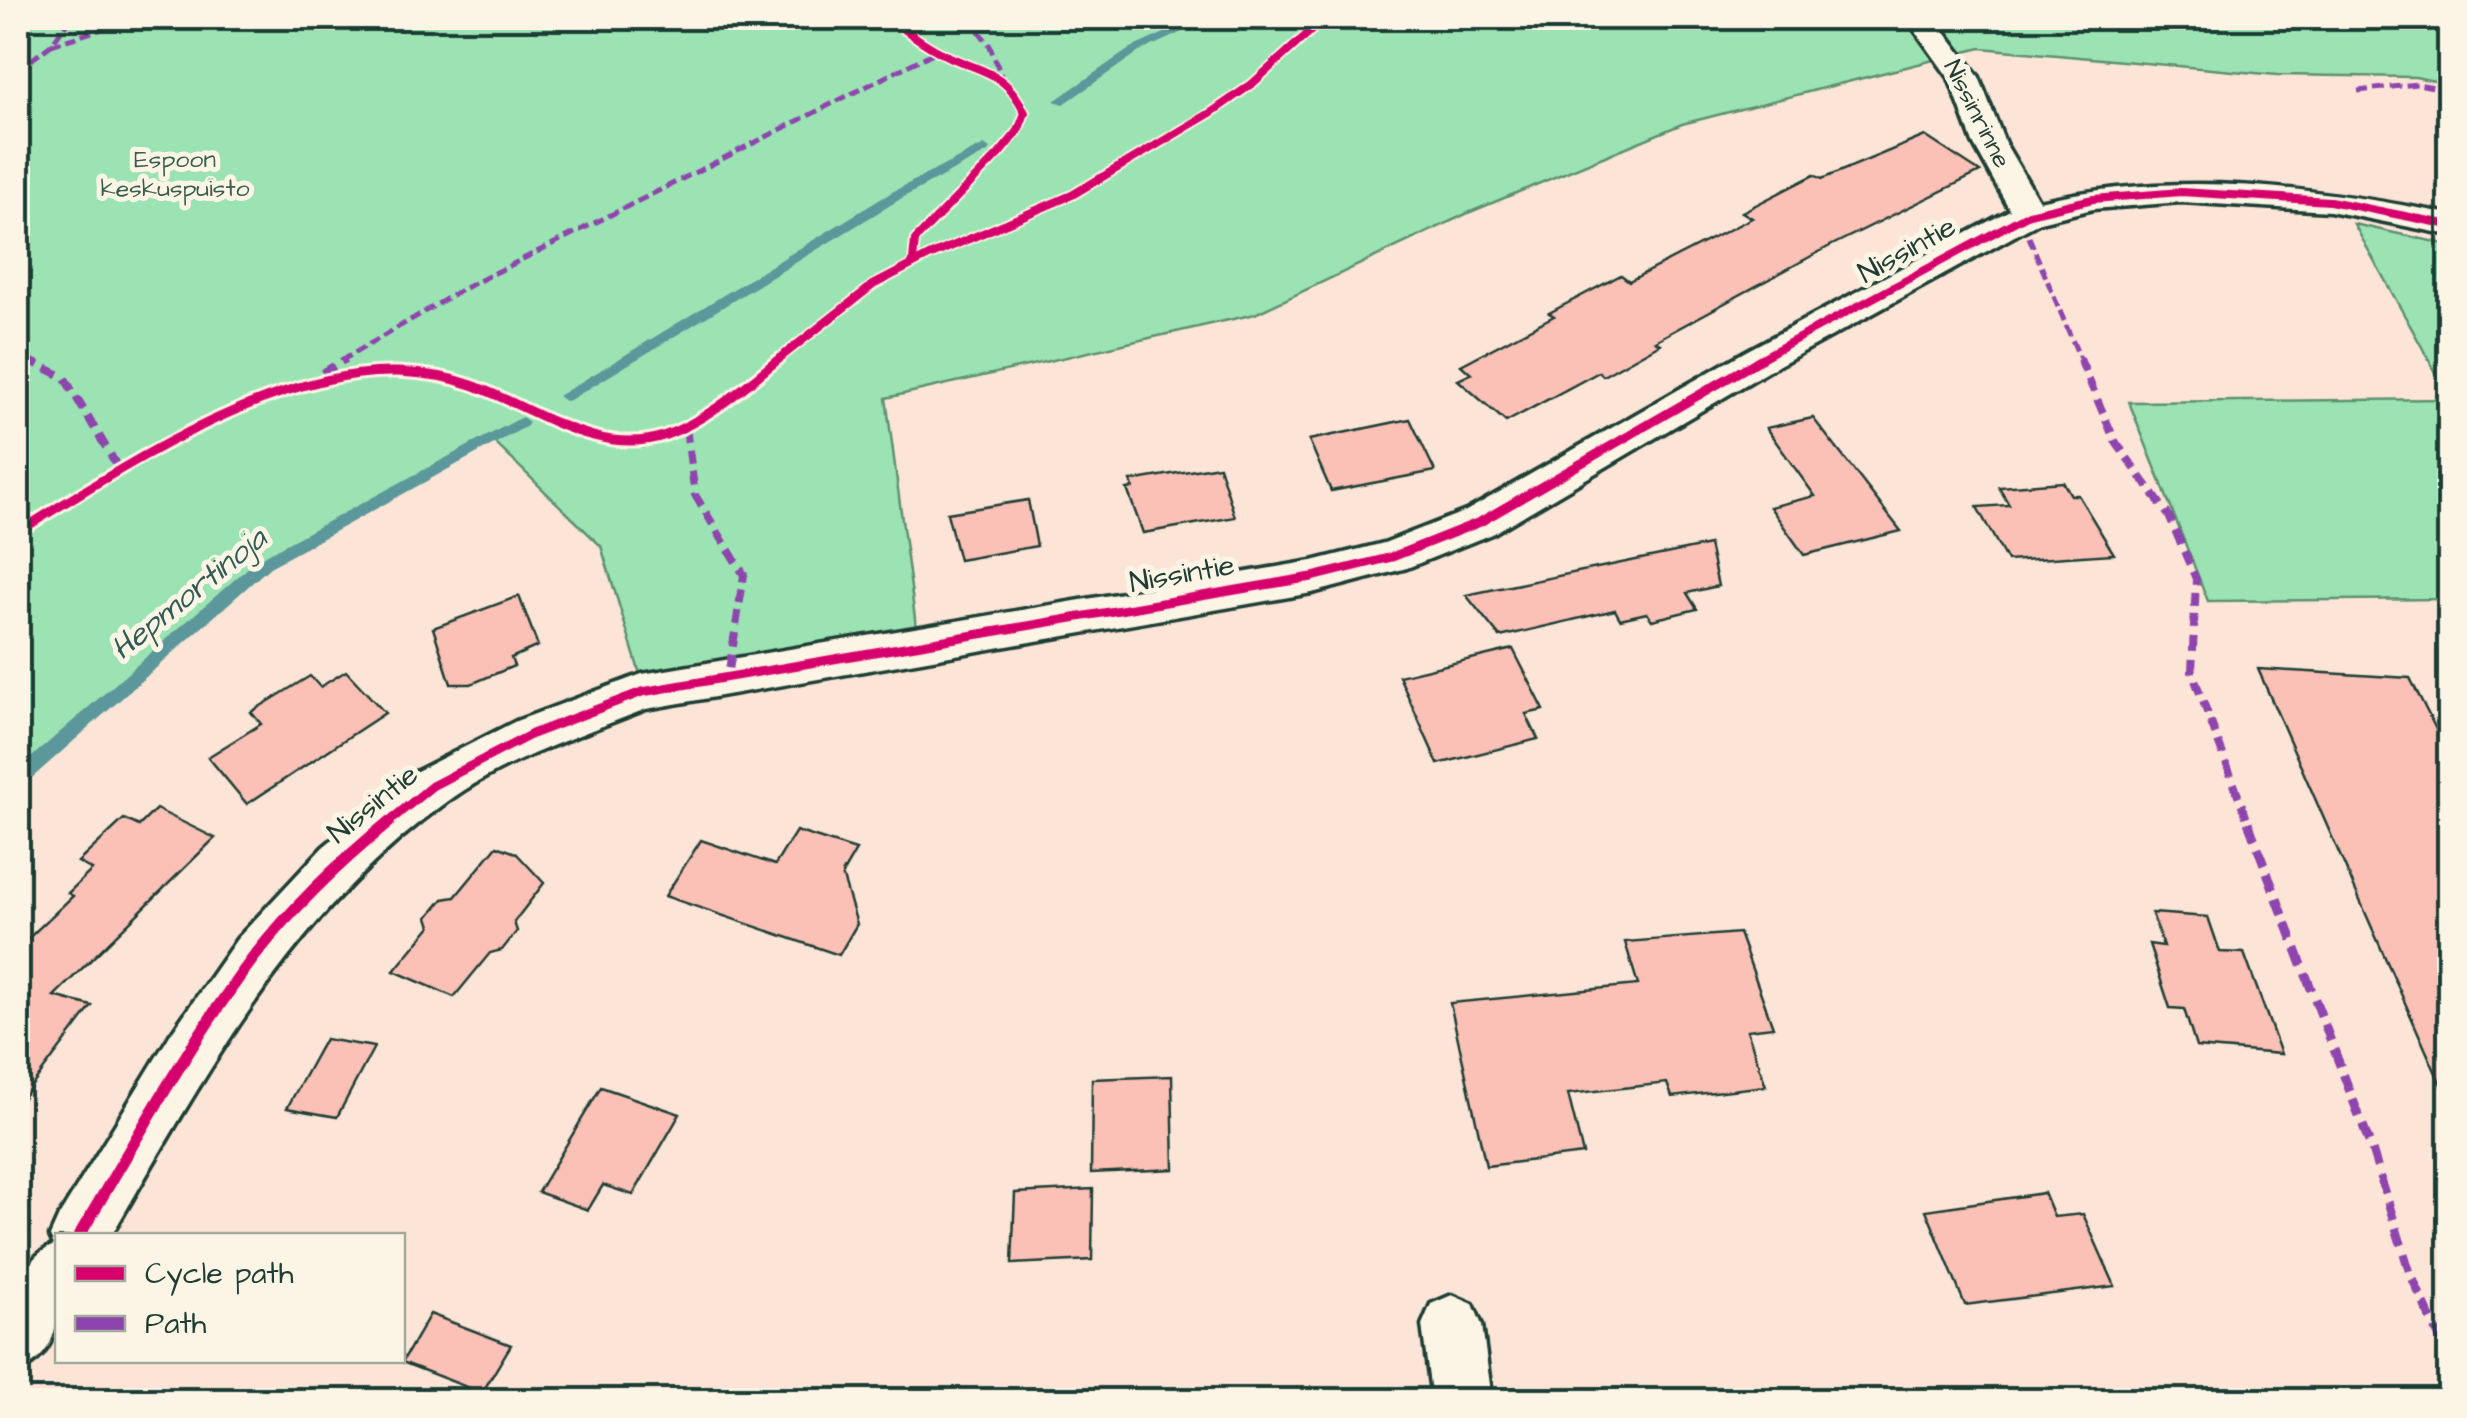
<svg xmlns="http://www.w3.org/2000/svg" width="2467" height="1418" font-family="'Architects Daughter',sans-serif">
	<style>
		.green { fill: #9be3b2; stroke: #5d9073; stroke-width: 2.5 }
		.lines { fill: none; stroke-linecap: round; stroke-linejoin: round }
		.stream { fill: #5c989b; fill-rule: evenodd }
		.building { fill: #fbc0b6; stroke: #1f3d34; stroke-width: 2.5 }
		.street-casing { stroke: #1f3d34; stroke-width: 7 }
		.street { fill: #fcf5e5; fill-rule: evenodd }
		.quiet-far2 { stroke: #8e44ad; stroke-width: 5; stroke-dasharray: 11 5; stroke-linecap: butt }
		.quiet-far1 { stroke: #8e44ad; stroke-width: 8; stroke-dasharray: 14 8; stroke-linecap: butt }
		.quiet { stroke: #8e44ad; stroke-width: 9; stroke-dasharray: 18 9; stroke-linecap: butt }
		.cycleway-far2-casing { stroke: #fcf5e5; stroke-width: 12 }
		.cycleway-far1-casing { stroke: #fcf5e5; stroke-width: 15 }
		.cycleway-casing { stroke: #fcf5e5; stroke-width: 19 }
		.cycleway-far2 { stroke: #d6006c; stroke-width: 8 }
		.cycleway-far1 { stroke: #d6006c; stroke-width: 9 }
		.cycleway { stroke: #d6006c; stroke-width: 12 }
		.labels { text-anchor: middle; dominant-baseline: central; stroke-width: 10; stroke-linejoin: round; paint-order: stroke }
		.far-street-label { font-size: 25px; fill: #1f3d34; stroke: #fcf5e5 }
		.far-park-label { font-size: 25px; fill: #385e4d; stroke: #fcf5e5 }
		.street-label { font-size: 30px; fill: #1f3d34; stroke: #fcf5e5 }
		.water-label { font-size: 32px; font-style: italic; fill: #335b56; stroke: #fcf5e5 }
	</style>
	<rect width="100%" height="100%" fill="#fce5d7"/>
	<filter id="ink" filterUnits="userSpaceOnUse"><feTurbulence type="fractalNoise" baseFrequency=".01" numOctaves="2"/><feDisplacementMap in="SourceGraphic" scale="20" xChannelSelector="R" yChannelSelector="G"/><feConvolveMatrix kernelMatrix="1 2 1 2 8 2 1 2 1" color-interpolation-filters="sRGB"/></filter>
	<g filter="url(#ink)">
		<g class="green">
			<polygon points="18,18 2449,18 2449,84 2415,77 2277,75 1981,48 1682,124 1468,213 1255,314 886,398 916,626 640,674 601,546 491,439 264,563 18,780"/>
			<polygon points="2354,224 2449,245 2449,396"/>
			<polygon points="2449,399 2449,599 2208,601 2129,402"/>
		</g>
		<g class="lines">
			<g class="stream">
				<polygon points="1198,18 1212,18 1139,52 1064,104 1054,101 1131,48"/>
				<polygon points="984,145 990,149 988,152 902,198 570,400 565,401 558,396 892,192"/>
				<polygon points="522,417 529,422 527,426 270,567 24,785 18,788 18,769 258,559"/>
			</g>
		</g>
		<g class="building">
			<polygon points="1925,136 1980,172 1830,246 1655,341 1660,344 1603,376 1599,372 1506,422 1458,380 1471,374 1461,365 1554,316 1549,313 1621,275 1629,281 1752,218 1742,212 1814,175 1822,179"/>
			<polygon points="1813,418 1901,531 1804,555 1770,507 1815,496 1766,428"/>
			<polygon points="1410,419 1435,471 1331,491 1309,440"/>
			<polygon points="1219,466 1235,517 1143,533 1127,489 1133,488 1131,481"/>
			<polygon points="2063,482 2071,495 2078,495 2114,554 2007,561 1977,507 2009,505 1999,487"/>
			<polygon points="1028,500 1037,546 959,560 947,513"/>
			<polygon points="1709,545 1718,586 1687,593 1697,609 1652,620 1647,613 1620,619 1615,610 1500,637 1466,595"/>
			<polygon points="519,596 538,646 511,658 514,666 471,684 451,684 433,628"/>
			<polygon points="1513,649 1544,710 1526,714 1538,739 1438,764 1399,676"/>
			<polygon points="2258,669 2410,678 2450,757 2450,1105"/>
			<polygon points="346,671 385,713 247,804 208,757 261,724 251,712 310,676 320,687"/>
			<polygon points="156,809 215,838 54,996 92,1006 18,1104 18,948 73,896 68,893 92,870 78,862 124,819 139,826"/>
			<polygon points="796,831 856,850 842,874 857,924 839,955 665,896 701,840 775,865"/>
			<polygon points="497,846 516,853 544,883 514,922 517,931 502,950 490,953 454,997 394,971 431,926 428,917 443,899 455,897"/>
			<polygon points="2152,913 2208,917 2220,952 2244,953 2281,1054 2196,1047 2184,1009 2170,1008 2149,944 2163,946"/>
			<polygon points="1739,933 1773,1027 1747,1030 1766,1086 1672,1097 1667,1083 1568,1094 1583,1154 1486,1166 1450,1003 1638,985 1625,942"/>
			<polygon points="325,1039 374,1047 337,1117 287,1108"/>
			<polygon points="1172,1076 1174,1169 1091,1173 1092,1079"/>
			<polygon points="601,1087 680,1114 633,1195 603,1185 588,1210 538,1192"/>
			<polygon points="1093,1189 1092,1260 1012,1264 1015,1193"/>
			<polygon points="2044,1193 2054,1217 2083,1214 2115,1286 1965,1305 1926,1210"/>
			<polygon points="430,1314 511,1345 482,1393 402,1362"/>
		</g>
		<g class="lines">
			<defs>
				<g id="street">
					<path d="M 1906,18 L 1935,18 L 1979,77 L 2005,143 L 2039,201 C 2180,169 2309,187 2450,214 L 2450,235 L 2330,211 L 2181,202 L 2093,209 L 2040,222 L 1772,369 L 1494,533 L 1407,568 L 1312,593 L 646,709 C 581,735 504,760 447,802 C 292,913 205,1075 111,1236 L 58,1236 C 58,1284 72,1351 18,1371 C 18,1327 5,1265 54,1245 L 50,1236 L 59,1216 L 170,1035 L 237,939 L 323,847 L 415,772 L 516,721 L 642,674 L 1312,561 L 1384,543 L 1466,511 L 1746,351 L 2010,210 L 1973,143 L 1949,78 Z"/>
					<polygon points="1452,1295 1473,1304 1482,1325 1492,1400 1432,1400 1422,1325 1431,1304"/>
				</g>
			</defs>
			<use href="#street" class="street-casing"/>
			<use href="#street" class="street"/>
			<g class="quiet-far2">
				<polyline points="969,18 990,46 1002,78"/>
				<polyline points="51,45 137,18"/>
				<polyline points="18,70 51,45 70,18"/>
				<polyline points="2358,91 2417,84 2450,90"/>
				<polyline points="2029,237 2081,361"/>
				<polyline points="18,355 32,361"/>
				<polyline points="341,361 463,289 937,51"/>
			</g>
			<g class="quiet-far1">
				<polyline points="26,359 64,377 119,469"/>
				<polyline points="2080,359 2115,441 2169,516 2196,579 2192,672 2249,824"/>
				<polyline points="322,373 346,359"/>
				<polyline points="686,428 695,495 744,575 728,677"/>
			</g>
			<polyline class="quiet" points="2248,822 2372,1150 2410,1273 2450,1360"/>
			<defs>
				<g id="cycleway-far2">
					<path d="M 888,18 C 904,29 919,41 936,50 C 976,73 1004,66 1025,113 L 1018,131 L 999,154 L 915,240 L 913,261"/>
					<polyline points="776,361 873,285 929,256 1072,195 1212,112 1252,84 1325,18"/>
					<polyline points="1756,361 2029,214 2093,199 2181,192 2330,201 2450,225"/>
				</g>
				<g id="cycleway-far1">
					<path d="M 18,532 C 121,468 273,368 398,372 C 423,373 449,377 472,385 C 532,407 600,459 666,435 C 708,420 744,387 779,359"/>
					<polyline points="386,824 432,786 532,734 642,692 1312,577 1392,557 1480,522 1761,359"/>
				</g>
				<path id="cycleway" d="M 79,1236 C 135,1142 188,1044 254,957 C 293,907 340,862 389,822"/>
			</defs>
			<use href="#cycleway-far2" class="cycleway-far2-casing"/>
			<use href="#cycleway-far1" class="cycleway-far1-casing"/>
			<use href="#cycleway" class="cycleway-casing"/>
			<use href="#cycleway-far2" class="cycleway-far2"/>
			<use href="#cycleway-far1" class="cycleway-far1"/>
			<use href="#cycleway" class="cycleway"/>
		</g>
	</g>
	<g class="labels">
		<g class="far-street-label">
			<text transform="translate(1977 114) rotate(63)">Nissinrinne</text>
		</g>
		<g class="far-park-label">
			<text x="175" y="159">Espoon<tspan x="175" dy="29">keskuspuisto</tspan></text>
		</g>
		<g class="street-label">
			<text transform="translate(1907 250) rotate(-29)">Nissintie</text>
			<text transform="translate(1182 574) rotate(-10)">Nissintie</text>
			<text transform="translate(373 804) rotate(-39)">Nissintie</text>
		</g>
		<g class="water-label">
			<text transform="translate(189 594) rotate(-39)">Hepmortinoja</text>
		</g>
	</g>
	<rect width="2467" height="1418" fill="none" stroke="#fcf5e5" stroke-width="60"/>
	<rect x="30" y="30" width="2407" height="1358" fill="none" stroke="#1f3d34" stroke-width="4" filter="url(#ink)"/>
	<rect x="55" y="1233" width="350" height="130" fill="#fcf5e5" stroke="#a4ab9e" stroke-width="2.5"/>
	<rect x="75" y="1266" width="50" height="15" fill="#d6006c" stroke="#a4ab9e" stroke-width="2.5"/>
	<text x="145" y="1283" font-size="30" fill="#1f3d34">Cycle path</text>
	<rect x="75" y="1316" width="50" height="15" fill="#8e44ad" stroke="#a4ab9e" stroke-width="2.5"/>
	<text x="145" y="1333" font-size="30" fill="#1f3d34">Path</text>
</svg>
